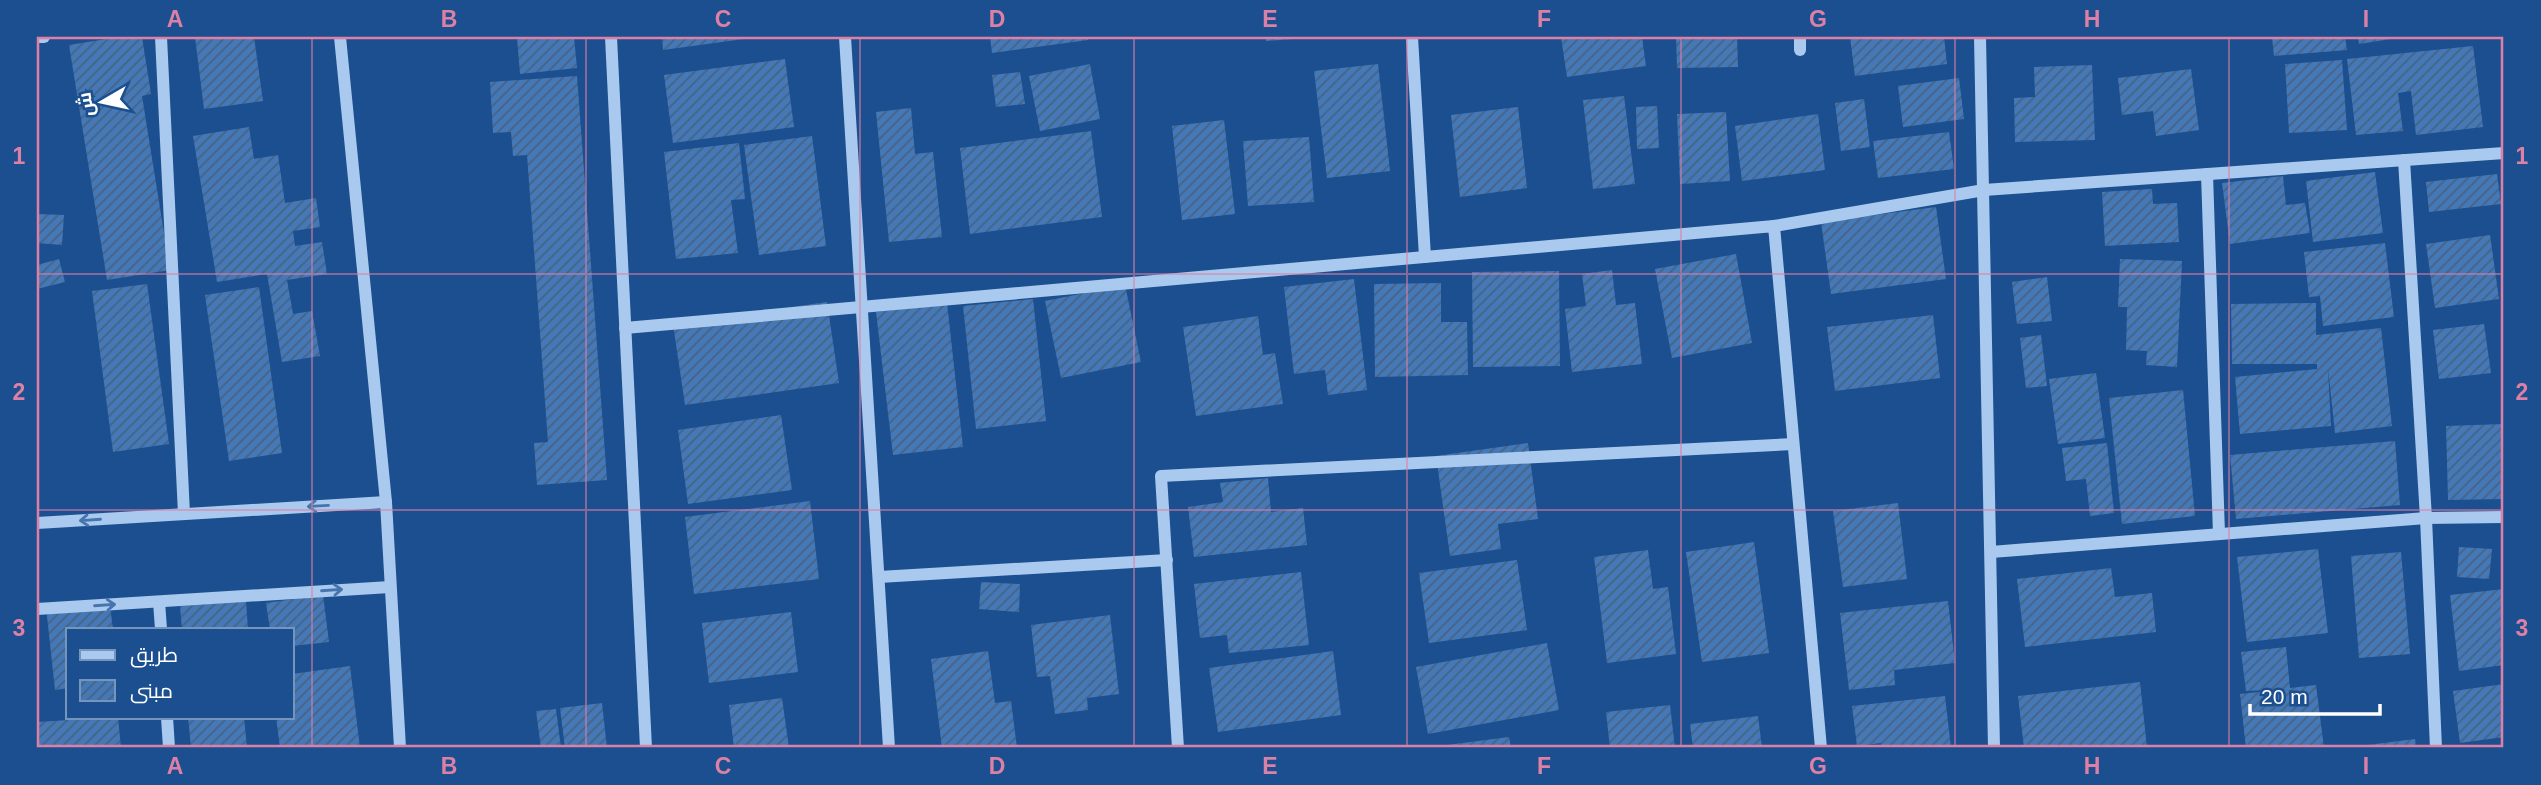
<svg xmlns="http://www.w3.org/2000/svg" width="2541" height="785" font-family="Helvetica,Cairo,sans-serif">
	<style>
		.building { fill: url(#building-hatch) }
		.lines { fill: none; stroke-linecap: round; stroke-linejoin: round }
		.minor { stroke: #a9c9ee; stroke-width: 12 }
		.oneway { stroke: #4674ac }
		.grid { fill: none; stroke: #dd80a5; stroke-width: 2; stroke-opacity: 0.55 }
		.neatline { fill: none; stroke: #dd80a5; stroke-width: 2.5 }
		.grid-label { font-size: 23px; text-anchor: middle; font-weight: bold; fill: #dd80a5 }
	</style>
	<defs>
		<pattern id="building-hatch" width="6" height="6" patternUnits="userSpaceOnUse" patternTransform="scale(1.75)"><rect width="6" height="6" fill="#4478b7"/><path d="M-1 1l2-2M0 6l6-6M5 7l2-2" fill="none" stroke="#486282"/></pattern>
	</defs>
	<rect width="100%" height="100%" fill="#1b4f8f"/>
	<g class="building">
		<polygon points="119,37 142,37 151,94 142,96 170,270 107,280 69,45"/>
		<polygon points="195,37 254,37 263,101 204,109"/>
		<polygon points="517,37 574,37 577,68 520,74"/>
		<polygon points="662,37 751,37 751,38 663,50"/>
		<polygon points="990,37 1087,37 1088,40 992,53"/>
		<polygon points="1266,37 1293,37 1293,39 1266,41"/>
		<polygon points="1561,37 1642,37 1646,66 1567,77"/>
		<polygon points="1676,37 1737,37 1738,67 1677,68"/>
		<polygon points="1850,37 1944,37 1947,64 1855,76"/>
		<polygon points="2272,37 2345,37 2347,50 2274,56"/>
		<polygon points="2358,37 2397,37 2397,38 2359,44"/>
		<polygon points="2473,46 2483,127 2416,135 2411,91 2398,93 2403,131 2356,135 2347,59"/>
		<polygon points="785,59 794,127 673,143 664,75"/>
		<polygon points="2342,60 2347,130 2289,133 2285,64"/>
		<polygon points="1090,64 1100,119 1040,131 1029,76"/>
		<polygon points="1378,64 1390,171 1327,178 1314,71"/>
		<polygon points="2092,65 2095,140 2015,142 2014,98 2035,97 2034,67"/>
		<polygon points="2191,69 2199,130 2156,136 2153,111 2122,115 2118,78"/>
		<polygon points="1020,72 1025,104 996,107 992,75"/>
		<polygon points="577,76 607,480 537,485 534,443 548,442 527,155 513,156 511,132 493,133 490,82"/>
		<polygon points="1959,78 1964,119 1903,127 1898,86"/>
		<polygon points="1624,96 1635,184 1593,189 1583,100"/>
		<polygon points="1864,99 1870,147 1841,151 1835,103"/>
		<polygon points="1657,106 1659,148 1637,149 1636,107"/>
		<polygon points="1518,107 1527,188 1460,197 1451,115"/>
		<polygon points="911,108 915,154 933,152 942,237 889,242 876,112"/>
		<polygon points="1726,112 1730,181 1680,184 1677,114"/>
		<polygon points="1818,114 1825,170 1742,181 1735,126"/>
		<polygon points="1224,120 1235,214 1182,220 1172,126"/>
		<polygon points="249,127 254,159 278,155 285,203 316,198 320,227 293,231 295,246 322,242 327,274 287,280 293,314 312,311 320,356 282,362 267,274 217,282 193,136"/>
		<polygon points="1091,131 1102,217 970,234 960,148"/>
		<polygon points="1949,132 1954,169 1878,178 1873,141"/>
		<polygon points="812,136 826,246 759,255 744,145"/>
		<polygon points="1309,137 1314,202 1248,206 1243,141"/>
		<polygon points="739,143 745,199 731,200 738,253 676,259 664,152"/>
		<polygon points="2375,172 2383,233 2313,242 2306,181"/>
		<polygon points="2497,174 2501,204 2429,212 2426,182"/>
		<polygon points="2283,176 2286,205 2305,203 2310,233 2230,244 2222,183"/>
		<polygon points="2152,189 2153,204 2177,203 2179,242 2105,246 2102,192"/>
		<polygon points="1936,207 1946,279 1831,294 1821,222"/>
		<polygon points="37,214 64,215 62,245 37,243"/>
		<polygon points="2490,235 2499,299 2435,308 2426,244"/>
		<polygon points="2385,243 2394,317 2323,326 2320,296 2309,297 2304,252"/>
		<polygon points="1736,254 1752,343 1672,358 1655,269"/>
		<polygon points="59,259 65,282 37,289 37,265"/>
		<polygon points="2120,259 2182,261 2177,367 2146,365 2147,351 2126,350 2127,307 2118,307"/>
		<polygon points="1612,270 1616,305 1635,303 1642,364 1572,372 1565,309 1586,306 1582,274"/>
		<polygon points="1559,271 1560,366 1473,367 1472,272"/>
		<polygon points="2047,277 2052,321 2017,324 2012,282"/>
		<polygon points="1354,279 1367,390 1328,395 1325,370 1294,374 1284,287"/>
		<polygon points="1441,283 1441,322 1467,322 1468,375 1375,377 1374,284"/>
		<polygon points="147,284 169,444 113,452 92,291"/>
		<polygon points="1125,285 1141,362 1061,378 1045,301"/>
		<polygon points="259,287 282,453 229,461 205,295"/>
		<polygon points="1033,299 1046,421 976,429 963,306"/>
		<polygon points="827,302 839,383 685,405 673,324"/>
		<polygon points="947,303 963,447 893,455 876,312"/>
		<polygon points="2316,303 2316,335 2381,328 2392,426 2335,433 2328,368 2331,426 2240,434 2235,377 2317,369 2317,364 2232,364 2231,304"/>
		<polygon points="1933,315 1940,378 1835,391 1827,327"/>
		<polygon points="1258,316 1263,355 1275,353 1283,404 1196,416 1183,327"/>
		<polygon points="2484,324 2491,373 2439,379 2433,330"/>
		<polygon points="2041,335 2047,386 2026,388 2020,338"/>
		<polygon points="2096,373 2105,438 2058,444 2049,379"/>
		<polygon points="2183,390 2195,516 2122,524 2109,398"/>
		<polygon points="781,415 792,490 688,504 678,430"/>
		<polygon points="2504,424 2504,499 2448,500 2446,426"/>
		<polygon points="2395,441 2400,505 2236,519 2230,455"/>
		<polygon points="1528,443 1538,519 1498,524 1501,549 1450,556 1436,456"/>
		<polygon points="2107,443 2114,513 2090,516 2086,479 2066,481 2062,448"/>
		<polygon points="1268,478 1271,512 1303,508 1307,545 1194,557 1188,507 1223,502 1220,483"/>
		<polygon points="810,501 819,579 694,594 685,517"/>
		<polygon points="1898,503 1907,579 1843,587 1833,511"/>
		<polygon points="1754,542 1769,653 1702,662 1686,552"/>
		<polygon points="2459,547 2492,549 2489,579 2457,577"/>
		<polygon points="2318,549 2328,633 2247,642 2237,557"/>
		<polygon points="1648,550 1653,589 1668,587 1676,654 1607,663 1594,557"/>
		<polygon points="2401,552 2410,654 2359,658 2351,556"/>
		<polygon points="1517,560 1527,630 1429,643 1419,573"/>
		<polygon points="2111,568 2115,597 2152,593 2156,632 2025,647 2017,579"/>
		<polygon points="1301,572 1309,645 1229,653 1227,635 1200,638 1194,584"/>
		<polygon points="981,582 1020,584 1019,612 979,609"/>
		<polygon points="2504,589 2504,665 2459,671 2450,595"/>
		<polygon points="323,595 329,642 292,646 292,629 270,629 266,603"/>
		<polygon points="109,599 113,629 68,629 68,688 55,690 46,607"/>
		<polygon points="246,601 248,629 182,629 180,606"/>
		<polygon points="1948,601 1955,663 1894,670 1895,685 1849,690 1840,613"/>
		<polygon points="791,612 798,672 709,683 702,623"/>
		<polygon points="1110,615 1119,694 1087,698 1088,710 1055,714 1050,676 1037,677 1031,625"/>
		<polygon points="1547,643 1559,710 1428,734 1416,667"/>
		<polygon points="2286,647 2290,688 2316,685 2324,748 2246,748 2240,694 2287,689 2246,691 2241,652"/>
		<polygon points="988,651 995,703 1011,701 1017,748 942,748 931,659"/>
		<polygon points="1333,651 1341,715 1218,732 1209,668"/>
		<polygon points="350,666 360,748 280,748 276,717 292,717 292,674"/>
		<polygon points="2140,682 2147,748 2024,748 2018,696"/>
		<polygon points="2504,684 2504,737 2460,743 2453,691"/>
		<polygon points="1945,696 1951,748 1881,748 1881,743 1857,746 1852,706"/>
		<polygon points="782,698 789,748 734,748 729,705"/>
		<polygon points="602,703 607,748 565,748 560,708"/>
		<polygon points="1670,705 1675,748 1610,748 1606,712"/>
		<polygon points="556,709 561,748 541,748 536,711"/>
		<polygon points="1758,716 1762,748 1693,748 1690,724"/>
		<polygon points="118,717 121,748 37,748 37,722"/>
		<polygon points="188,717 244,717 247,748 191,748"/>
		<polygon points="1509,737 1511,748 1447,748 1447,745"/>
		<polygon points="2415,739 2416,748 2352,748 2352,747"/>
	</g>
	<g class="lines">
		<g class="minor">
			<polyline points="37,37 44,37"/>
			<polyline points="161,37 184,514"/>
			<polyline points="340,37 386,502 400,748"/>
			<polyline points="611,37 646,748"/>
			<polyline points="845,37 889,748"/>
			<polyline points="1412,37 1425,257"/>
			<polyline points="1800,37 1800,50"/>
			<polyline points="1980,37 1994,748"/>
			<polyline points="2404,160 2426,518 2436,748"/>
			<polyline points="2207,174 2219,534"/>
			<polyline points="1774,226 1984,190 2504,153"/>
			<polyline points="625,328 1774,226 1821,748"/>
			<polyline points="37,523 386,502"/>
			<polyline points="1991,552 2426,518 2504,517"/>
			<polyline points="879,577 1167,560"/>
			<polyline points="159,602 161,629"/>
			<polyline points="37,609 390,587"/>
			<polyline points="167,717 169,748"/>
			<polyline points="1178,748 1161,476 1793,444"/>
		</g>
	</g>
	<defs><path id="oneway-shaft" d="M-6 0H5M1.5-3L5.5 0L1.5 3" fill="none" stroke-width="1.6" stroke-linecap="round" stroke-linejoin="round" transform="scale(1.75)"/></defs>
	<g class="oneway">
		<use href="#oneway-shaft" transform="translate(318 506) rotate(177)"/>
		<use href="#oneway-shaft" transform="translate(90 520) rotate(176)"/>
		<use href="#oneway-shaft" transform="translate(332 590) rotate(-4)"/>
		<use href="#oneway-shaft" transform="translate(105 605) rotate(-4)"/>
	</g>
	<path class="grid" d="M 312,37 L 312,748M 586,37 L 586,748M 860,37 L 860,748M 1134,37 L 1134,748M 1407,37 L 1407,748M 1681,37 L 1681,748M 1955,37 L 1955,748M 2229,37 L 2229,748M 37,274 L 2504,274M 37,510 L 2504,510"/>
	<rect width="2541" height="785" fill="none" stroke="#1b4f8f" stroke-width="77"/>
	<rect x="66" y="628" width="228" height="91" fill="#1b4f8f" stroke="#7695bc" stroke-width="2"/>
	<rect x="80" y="650" width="35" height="10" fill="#a9c9ee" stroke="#7695bc" stroke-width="2"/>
	<text x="130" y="662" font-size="21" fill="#ffffff">طريق</text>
	<rect x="80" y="680" width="35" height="21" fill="url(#building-hatch)" stroke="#7695bc" stroke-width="2"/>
	<text x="130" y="698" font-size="21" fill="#ffffff">مبنى</text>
	<g transform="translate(102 102) rotate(261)" stroke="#1b4f8f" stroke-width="5" paint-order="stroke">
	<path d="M0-5L12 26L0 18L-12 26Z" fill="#ffffff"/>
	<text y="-10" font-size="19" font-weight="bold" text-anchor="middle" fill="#ffffff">ش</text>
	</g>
	<path d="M2250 704v10h130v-10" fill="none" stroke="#ffffff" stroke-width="3.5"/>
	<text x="2261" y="704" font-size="21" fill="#ffffff" stroke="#1b4f8f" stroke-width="5" paint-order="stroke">20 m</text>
	<rect x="38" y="38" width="2464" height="708" class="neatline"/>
	<g class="grid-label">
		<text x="175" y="27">A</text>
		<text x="449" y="27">B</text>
		<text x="723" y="27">C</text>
		<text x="997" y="27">D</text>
		<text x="1270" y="27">E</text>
		<text x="1544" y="27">F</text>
		<text x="1818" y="27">G</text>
		<text x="2092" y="27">H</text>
		<text x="2366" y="27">I</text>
		<text x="19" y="164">1</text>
		<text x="2522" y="164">1</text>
		<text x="19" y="400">2</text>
		<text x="2522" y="400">2</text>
		<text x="19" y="636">3</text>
		<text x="2522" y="636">3</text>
		<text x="175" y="774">A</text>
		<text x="449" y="774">B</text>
		<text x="723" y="774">C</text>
		<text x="997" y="774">D</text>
		<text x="1270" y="774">E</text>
		<text x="1544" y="774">F</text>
		<text x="1818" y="774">G</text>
		<text x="2092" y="774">H</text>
		<text x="2366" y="774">I</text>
	</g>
</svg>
